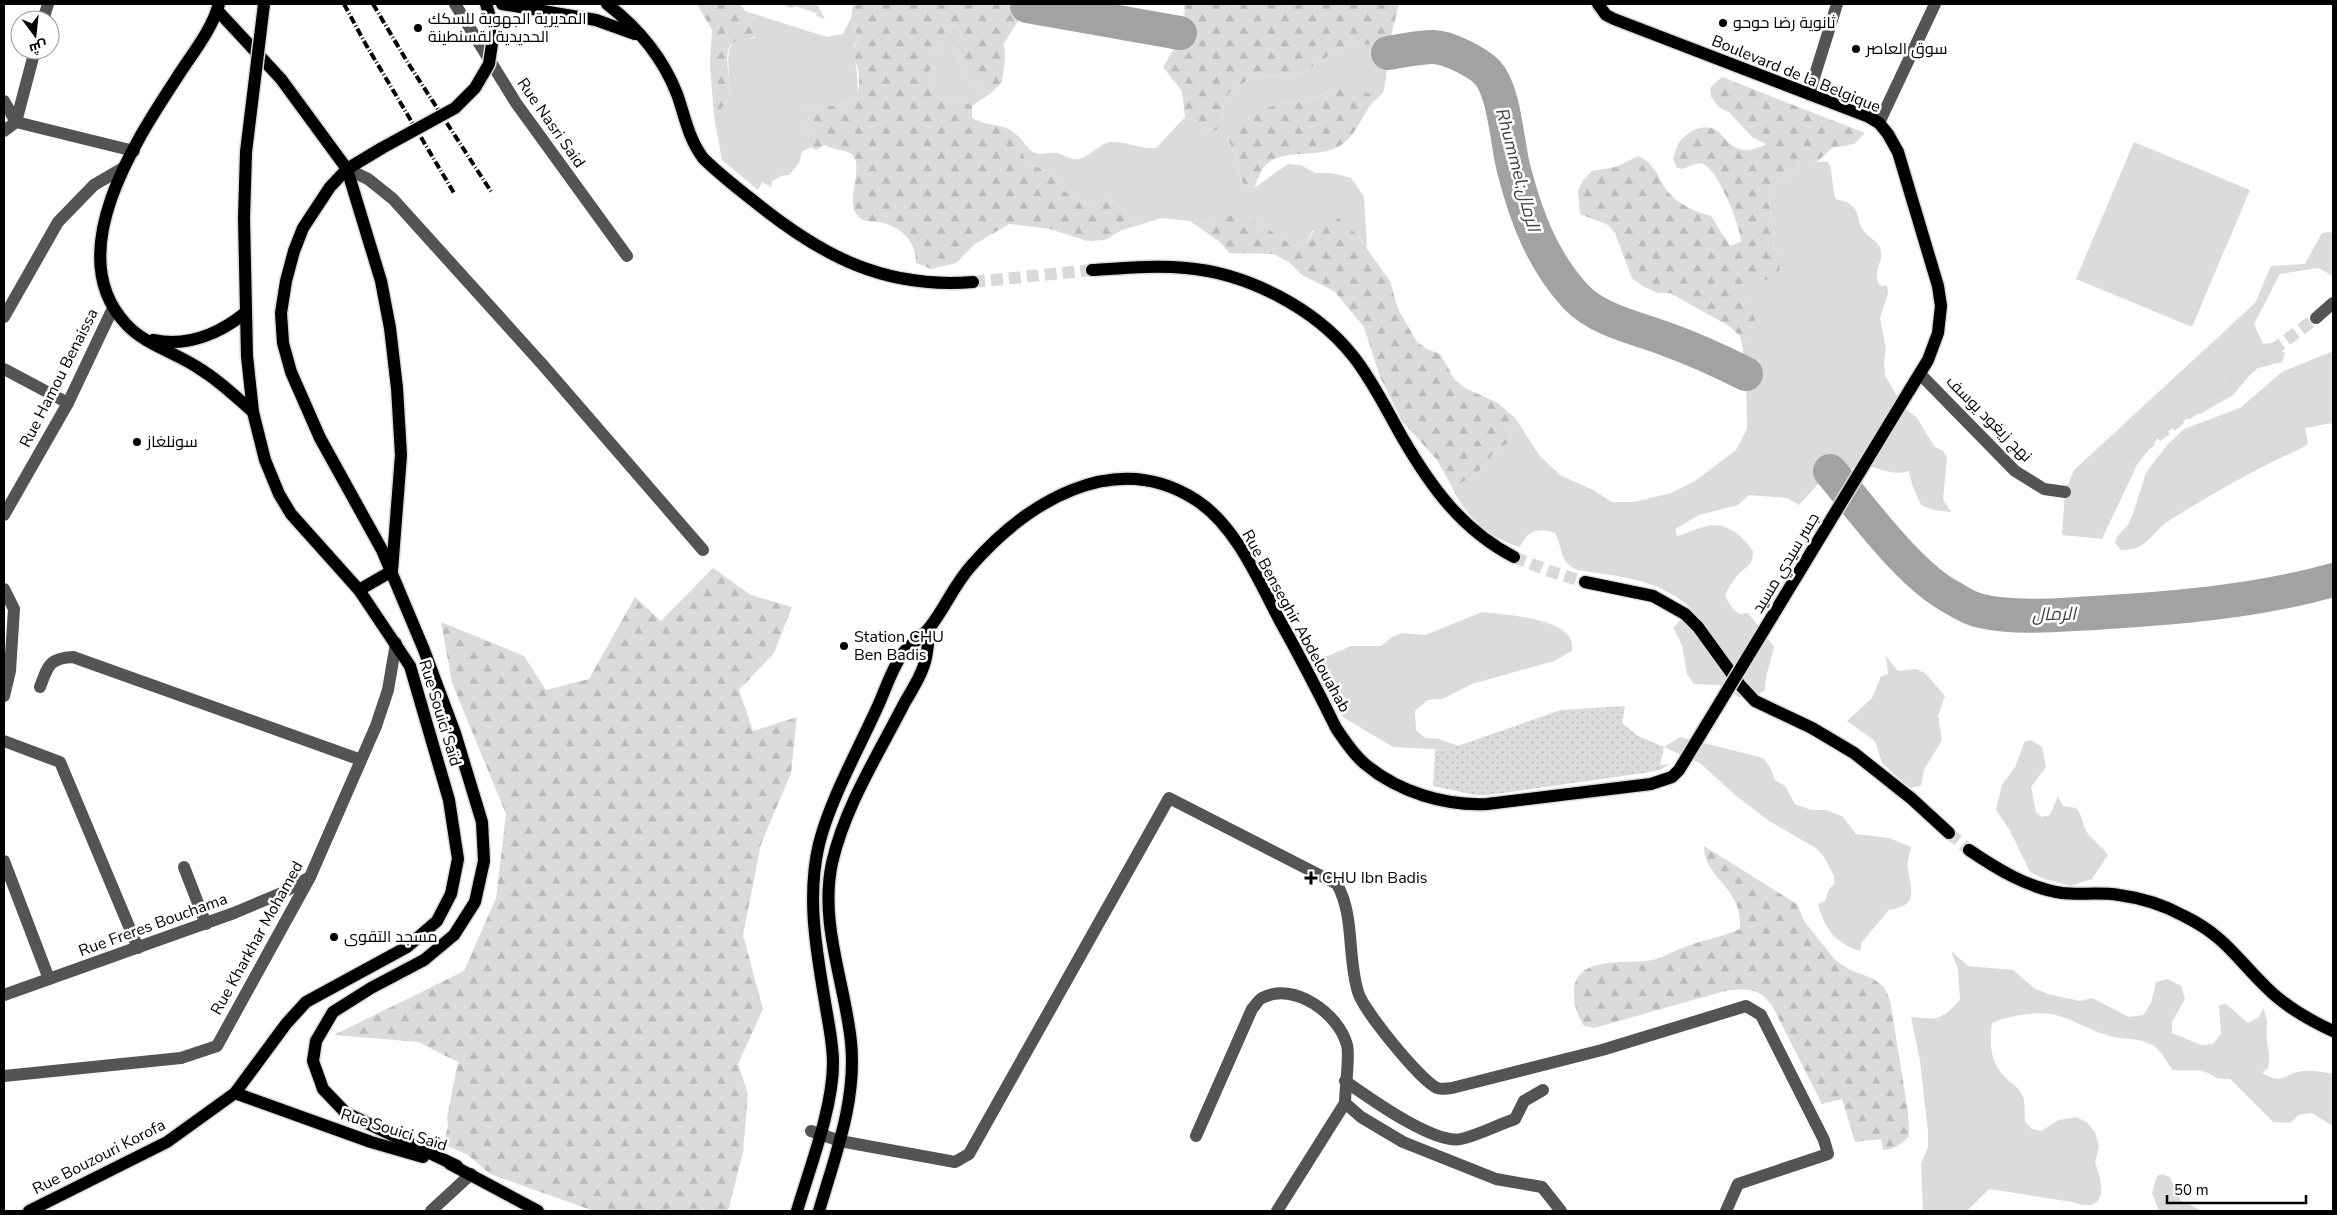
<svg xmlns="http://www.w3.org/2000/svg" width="2337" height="1215" font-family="'Nunito Sans',Cairo,sans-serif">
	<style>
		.grass { fill: #dbdbdb }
		.forest { fill: url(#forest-firs) }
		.garden { fill: url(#garden-dots) }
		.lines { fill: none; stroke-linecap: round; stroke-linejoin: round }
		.river { stroke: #a2a2a2; stroke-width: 34 }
		.minor-tunnel { stroke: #d9d9d9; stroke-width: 12; stroke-dasharray: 12 6; stroke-linecap: butt }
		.major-tunnel { stroke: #d9d9d9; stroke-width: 12; stroke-dasharray: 12 6; stroke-linecap: butt }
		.major-casing { stroke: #dbdbdb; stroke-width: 15 }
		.minor { stroke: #545454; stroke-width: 12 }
		.major { stroke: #000; stroke-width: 12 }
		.rail { stroke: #000; stroke-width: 4; stroke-dasharray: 8 2.5 1 2.5; stroke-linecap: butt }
		.major-bridge-casing { stroke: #dbdbdb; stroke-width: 15; stroke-linecap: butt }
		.major-bridge { stroke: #000; stroke-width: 12 }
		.poi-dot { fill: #000; stroke: #fff; stroke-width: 2 }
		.labels { text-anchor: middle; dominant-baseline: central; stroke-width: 5; stroke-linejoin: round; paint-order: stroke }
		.poi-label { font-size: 16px; fill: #000; stroke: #fff; text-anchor: start }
		.street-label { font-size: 16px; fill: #000; stroke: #fff }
		.water-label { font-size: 18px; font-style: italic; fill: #434343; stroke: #fff }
	</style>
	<defs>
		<pattern id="forest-firs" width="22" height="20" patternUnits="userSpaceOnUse" patternTransform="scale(1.25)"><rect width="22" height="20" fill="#dbdbdb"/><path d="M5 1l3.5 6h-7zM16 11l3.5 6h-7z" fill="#bababa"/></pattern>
		<pattern id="garden-dots" width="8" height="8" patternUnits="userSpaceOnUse" patternTransform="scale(1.25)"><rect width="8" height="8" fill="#dbdbdb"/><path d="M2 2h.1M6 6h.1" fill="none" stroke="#bababa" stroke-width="1.8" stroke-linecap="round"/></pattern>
	</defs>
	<rect width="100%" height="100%" fill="#fff"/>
	<g class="grass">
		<polygon points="786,4 817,4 825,19 816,16 817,13 794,6 793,8 785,6"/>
		<path d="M 745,11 L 827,37 L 843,34 L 851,18 L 859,40 L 854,45 C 854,65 861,80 856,99 C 838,109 817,104 799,111 L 806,125 L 811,147 L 802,152 L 799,163 L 789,175 L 781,176 L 772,181 L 771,187 L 762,182 L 758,190 L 722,160 L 714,117 C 720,110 727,103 729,94 C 732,82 722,47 736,41 C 740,39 750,39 755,38 L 755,19 Z"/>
		<path d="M 957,25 L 961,35 C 960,40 957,46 957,51 C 958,71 975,85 991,93 L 972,106 C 960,95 960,102 947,100 C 911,94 939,46 947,29 Z"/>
		<path d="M 1389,44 L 1386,78 L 1383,93 L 1373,102 L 1370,94 L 1329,92 L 1310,100 L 1279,104 L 1228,138 L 1238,162 L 1237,170 L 1244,185 L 1254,188 L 1288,164 L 1301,165 L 1315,173 L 1332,173 L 1351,178 L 1364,197 L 1367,247 L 1358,236 L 1313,230 L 1306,243 L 1294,246 L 1246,215 L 1212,223 L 1161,218 L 1136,226 L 1123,210 L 1109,199 L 1084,205 L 1063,190 L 1057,179 L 1049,172 L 1028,163 L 1023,155 L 1025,144 C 1037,160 1042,151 1056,153 C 1067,155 1072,163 1084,157 C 1093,153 1101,143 1111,142 C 1127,141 1139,149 1156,148 L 1185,117 L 1195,121 L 1209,132 L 1222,121 L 1224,102 L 1229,93 L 1255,75 L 1288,76 L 1304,72 L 1340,48 L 1352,45 Z"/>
		<polygon points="2134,142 2250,190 2192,327 2076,279"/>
		<path d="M 1797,160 C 1808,164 1816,161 1828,162 C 1834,172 1831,187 1836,199 C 1842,201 1848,201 1853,207 C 1859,213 1858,221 1862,228 C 1866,237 1880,241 1881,251 C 1883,263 1873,268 1879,285 L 1887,286 L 1888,293 L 1880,318 L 1886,349 L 1884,360 L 1885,375 L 1903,407 L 1917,418 L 1934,446 L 1943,451 L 1947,458 L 1943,499 L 1951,512 L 1934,510 L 1921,505 L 1912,484 L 1909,471 C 1891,477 1878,466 1861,465 C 1855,465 1852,470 1846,471 C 1842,472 1835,471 1830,471 L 1799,505 L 1787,498 L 1749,495 L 1738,505 L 1699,515 L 1675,529 L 1677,536 C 1687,534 1694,529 1703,527 C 1725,520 1741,534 1753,551 C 1753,565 1748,565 1739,574 C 1733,579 1729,588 1725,595 L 1730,605 L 1739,614 L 1748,613 L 1774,647 L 1766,677 L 1765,690 L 1758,695 L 1747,694 L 1740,698 L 1719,685 L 1694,684 L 1687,674 L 1682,645 L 1673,628 L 1691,608 C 1657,578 1620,577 1577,570 C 1558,560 1564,551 1555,533 C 1539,527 1527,531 1520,547 C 1490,539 1464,515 1452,487 L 1475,476 L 1498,448 L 1507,444 L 1516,419 L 1539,455 L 1560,475 L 1593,490 L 1612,502 L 1634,502 L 1671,493 L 1695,481 L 1736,450 L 1747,429 L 1746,374 L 1742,344 L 1752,340 L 1743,307 L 1746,293 L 1780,257 L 1773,245 C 1777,226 1763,204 1774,186 C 1781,176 1792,177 1799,167 Z"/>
		<polygon points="2328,232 2333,233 2333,276 2318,268 2280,274 2254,324 2263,344 2271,343 2285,353 2282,362 2255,369 2233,395 2202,413 2191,416 2158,438 2137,465 2102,539 2062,535 2065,492 2074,470 2255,303 2271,266 2305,264 2322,233"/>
		<path d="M 2333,349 L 2333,423 L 2305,428 L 2308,444 C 2296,452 2283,456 2270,463 C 2236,480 2202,500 2170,520 C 2150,533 2149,550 2121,550 L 2115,543 L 2117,537 L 2128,525 L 2134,511 L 2146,472 L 2168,444 L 2184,429 L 2240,408 L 2282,372 L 2331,352 Z"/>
		<path d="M 1482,612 C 1505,615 1555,617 1569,636 C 1572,640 1572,646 1572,651 L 1554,661 L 1472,684 L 1442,699 L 1428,700 L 1415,711 L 1416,730 L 1425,738 L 1439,739 L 1458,746 L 1446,750 L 1393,747 L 1343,717 L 1312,656 L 1328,656 L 1351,646 L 1381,646 L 1392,637 L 1402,633 L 1425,635 Z"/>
		<polygon points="1886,656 1898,671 1916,669 1925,673 1945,696 1938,716 1942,740 1924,770 1921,786 1910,788 1882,763 1875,741 1847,721 1872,698 1881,676 1888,674"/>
		<path d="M 1680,737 L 1763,758 L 1770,767 L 1775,780 L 1785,786 L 1795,804 L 1811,810 L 1826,810 L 1842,816 L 1856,834 L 1889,838 L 1911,847 C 1910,854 1906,864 1908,870 C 1912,893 1918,905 1889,910 L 1862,942 L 1860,951 C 1836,944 1824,928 1818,904 L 1825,901 L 1829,889 L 1834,884 L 1834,876 L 1824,857 L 1816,848 L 1769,821 L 1735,795 L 1700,763 L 1664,747 Z"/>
		<path d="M 2031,740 L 2042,747 L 2046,767 L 2031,787 L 2036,812 L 2042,817 L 2050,815 L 2058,796 L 2063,806 L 2076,808 C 2083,815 2082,825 2088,834 C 2094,841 2102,847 2108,855 L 2092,879 L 2071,886 L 2044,879 L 2030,872 L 2009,829 L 1996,810 L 2002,785 L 2015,767 L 2025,741 Z"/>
		<path d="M 1951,951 L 1968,966 L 2013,970 L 2034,988 L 2048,994 L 2080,1001 L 2092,998 L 2129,1017 L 2143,1015 L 2151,1003 L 2156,982 L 2168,979 L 2181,986 L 2185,999 L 2172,1022 L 2172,1033 L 2201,1045 L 2213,1044 L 2221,1034 L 2219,1005 L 2226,1004 L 2248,1023 L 2259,1017 L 2263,1008 C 2270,1024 2265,1026 2267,1040 C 2268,1051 2271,1058 2268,1068 L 2262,1073 C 2286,1086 2281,1074 2302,1071 C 2312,1070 2323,1072 2333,1074 L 2333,1126 L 2312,1113 L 2299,1115 L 2290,1123 L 2273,1122 L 2230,1079 C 2213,1080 2216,1075 2202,1071 C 2199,1070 2180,1071 2173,1070 C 2167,1063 2162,1052 2154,1046 C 2139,1037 2125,1040 2110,1036 C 2091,1031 2075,1020 2056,1015 C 2042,1010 2006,1016 1992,1023 C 1989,1045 1990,1065 2009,1081 C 2014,1085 2019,1088 2022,1095 C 2026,1102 2024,1114 2025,1122 L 2032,1129 L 2041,1131 L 2059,1120 L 2076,1117 L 2087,1122 L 2095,1132 L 2099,1147 L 2095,1163 C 2105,1186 2107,1215 2072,1202 L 1989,1189 L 1967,1211 L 1923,1211 L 1921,1164 L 1928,1147 L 1928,1132 L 1920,1061 L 1911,1017 C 1939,1020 1941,1020 1960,1000 L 1958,969 Z"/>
		<polygon points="2162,1174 2170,1177 2180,1200 2202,1211 2159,1211 2152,1193 2157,1176"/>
	</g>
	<g class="forest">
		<path d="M 697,4 L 740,4 L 745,11 L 760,24 L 761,32 C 751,43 735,37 730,46 C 723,60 732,79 729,94 C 727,103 720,110 714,117 L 710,64 L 712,30 Z"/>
		<path d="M 853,4 L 1029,4 L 1004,43 L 1005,58 L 1002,82 L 991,93 C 975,85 958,71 957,51 C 957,46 960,40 961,35 L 956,25 L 947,29 C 939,46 911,95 947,100 C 960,102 960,94 972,106 L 972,118 C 995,130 1006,119 1025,144 L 1023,155 L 1028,163 L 1049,172 L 1057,179 L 1063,190 L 1084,205 L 1109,199 L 1123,210 L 1136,226 L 1122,230 L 1105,240 L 1087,241 L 1050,229 L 1009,224 L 975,244 L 956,263 L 931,269 L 916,263 C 916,240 901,227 879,222 C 871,221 862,222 857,215 C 844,200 867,163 850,153 C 843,150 832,149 824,145 L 816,150 L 811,147 L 806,125 L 798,111 C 817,104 838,109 856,99 C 858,91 860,84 859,75 C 857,60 848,53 859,40 L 851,18 Z"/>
		<path d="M 1184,4 L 1399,4 L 1389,44 L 1352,45 L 1340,48 L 1304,72 L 1288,76 L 1255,75 L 1229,93 L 1224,102 L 1222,121 L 1217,130 L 1209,132 L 1195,121 L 1185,117 L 1182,91 L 1163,67 C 1175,50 1187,25 1184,4 Z"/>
		<path d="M 1722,77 L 1865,133 L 1854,144 L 1832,148 L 1818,161 L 1808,164 L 1798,160 L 1799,167 C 1792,177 1781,176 1774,186 C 1763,204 1777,226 1773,245 L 1780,257 L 1779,274 C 1759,283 1747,284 1743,307 L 1754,315 L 1757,334 L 1752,340 L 1742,344 L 1740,336 L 1729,326 L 1670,293 L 1658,293 L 1644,287 L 1632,278 L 1615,233 L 1608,225 L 1580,214 L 1578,191 L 1583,180 L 1592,171 L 1616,167 L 1638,156 C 1654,163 1657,174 1665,188 C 1675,203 1695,212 1711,216 L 1730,246 L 1741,242 C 1741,227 1719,173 1705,165 C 1697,161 1690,166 1683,169 L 1677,168 L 1673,158 C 1675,153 1677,144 1681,140 C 1689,131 1705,123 1716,130 C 1720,132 1724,138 1727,141 C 1738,153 1753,152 1766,144 L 1752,137 L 1730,113 L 1719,107 L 1711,97 L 1710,88 Z"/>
		<path d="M 1344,86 L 1356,88 L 1370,94 L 1373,102 C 1362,115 1356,136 1341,145 C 1319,160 1279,147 1264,167 C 1260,172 1257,181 1254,188 L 1244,185 L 1237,170 L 1238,162 L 1228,138 L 1241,120 L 1267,108 L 1279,104 L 1310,100 Z"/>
		<polygon points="1235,214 1246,215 1294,246 1306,243 1322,219 1336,216 1358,236 1390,281 1398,309 1417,342 1427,349 1440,354 1455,380 1467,389 1498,403 1516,419 1507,444 1498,448 1475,476 1452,487 1437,460 1402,421 1380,377 1364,327 1334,291 1302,275 1289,262 1273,254 1229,253 1220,242 1190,221 1212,223"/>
		<polygon points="713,568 751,595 792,607 774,653 739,690 753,731 797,717 791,773 761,844 743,935 763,1009 738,1064 748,1094 743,1152 728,1211 594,1211 490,1174 468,1155 443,1144 448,1127 447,1117 458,1062 418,1042 334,1035 464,971 496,898 506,814 452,683 441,622 524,656 546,690 589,679 635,597 661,621"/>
		<path d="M 1704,846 L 1797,904 L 1804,921 L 1835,960 L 1850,970 L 1872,978 L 1884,987 L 1890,1000 L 1908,1112 L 1909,1137 C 1900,1145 1895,1149 1883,1150 L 1881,1139 L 1855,1142 L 1842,1099 L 1822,1104 L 1774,1009 C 1762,988 1748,988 1725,991 L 1594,1028 L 1584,1026 C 1577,1015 1573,1003 1574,990 C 1577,954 1628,965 1652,960 C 1664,958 1674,950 1685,947 C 1703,940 1722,937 1740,929 C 1740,924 1740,918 1739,913 C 1735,887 1703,873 1704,846 Z"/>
	</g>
	<polygon class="garden" points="1625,706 1622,723 1638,736 1664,747 1660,765 1670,764 1660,770 1644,773 1488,795 1475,795 1433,786 1435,750 1446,750 1561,710"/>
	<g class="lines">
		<g class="river">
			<polyline points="1027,6 1180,33"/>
			<path d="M 1388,53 C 1402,51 1418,47 1433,47 C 1448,47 1477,62 1487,72 C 1505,91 1507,145 1514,170 C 1526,217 1543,262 1577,298 C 1600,321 1637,328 1666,339 C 1694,349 1720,361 1746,374"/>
			<path d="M 1830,471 C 1862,509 1910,576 1953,598 C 1961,603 1971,609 1981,611 C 2017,619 2057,615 2094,613 C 2174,608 2255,602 2333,580"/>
		</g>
		<polyline class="minor-tunnel" points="2065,492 2098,480 2316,318"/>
		<g class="major-tunnel">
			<polyline points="973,282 1092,270"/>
			<polyline points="1514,557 1549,571 1585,582"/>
			<polyline points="1949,833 1969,850"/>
		</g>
		<defs>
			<g id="major">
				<path d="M 219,4 C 211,32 191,55 176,79 C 134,143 61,255 126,324 C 145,345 177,353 200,369 C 220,381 236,397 253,412"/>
				<polyline points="502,4 596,20 635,34"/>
				<path d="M 607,4 C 637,27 663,58 677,94 C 685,116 688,138 703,158 C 719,174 737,188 755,202 C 822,256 884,289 973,282"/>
				<polyline points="1598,4 1606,15 1614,19 1869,117 1879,123 1888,134 1898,152 1938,286 1941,306 1938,333 1928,360 1909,391"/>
				<polyline points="217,10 281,79 347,169 381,281 390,328 397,388 401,455 392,571 359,590"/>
				<polyline points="382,148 347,169 330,187 303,228 294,251 286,281 281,313 283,343 291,372 320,438 382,550 424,650 455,733 482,822 484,861 475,902 454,935 424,960 371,988 333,1012 316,1041 313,1061 323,1089 346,1113 457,1166"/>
				<path d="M 1092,270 C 1123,268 1155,265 1186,268 C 1247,273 1315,308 1353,356 C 1373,381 1387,411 1402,437 C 1431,487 1462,530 1514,557"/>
				<path d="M 153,340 C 187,347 219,334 245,313"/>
				<polyline points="1585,582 1653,596 1685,614 1698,627 1740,685 1755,701 1812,728 1854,753 1912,799 1949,833"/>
				<path d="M 1969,850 C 1997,869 2028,888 2062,893 C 2081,895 2100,892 2119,895 C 2142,898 2164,905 2184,916 C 2225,936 2236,958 2267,988 C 2286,1007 2309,1020 2333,1031"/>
				<polyline points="235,1093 371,1142 423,1157"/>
				<polyline points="450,1164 538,1211"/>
				<polyline points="29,1211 167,1142 235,1093 286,1024 306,1002 407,947 437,921 451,894 458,859 449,800 410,666 359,590 291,514 279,494 265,460 253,412 247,356 244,218"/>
				<path d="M 797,1211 C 810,1167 833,1108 833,1063 C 833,1044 829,1026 826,1008 C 817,953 806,899 819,844 C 830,800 858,750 877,708 C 885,691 892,668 903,653 C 911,644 922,637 930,627 C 945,608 954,585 971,566 C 1026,503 1114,447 1196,500 C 1235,525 1258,579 1279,619 C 1299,655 1318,691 1336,728 C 1345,741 1353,754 1365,764 C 1398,792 1445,806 1487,804 L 1651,784 L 1672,777 L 1679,770"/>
				<path d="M 819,1211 C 835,1156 857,1100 851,1042 C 845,983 819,923 832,863 C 845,806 879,753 905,702 C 912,690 920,678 924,665 C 928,654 928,639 930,628"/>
			</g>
		</defs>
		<use href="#major" class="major-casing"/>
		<g class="minor">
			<polyline points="455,4 516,103 627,256"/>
			<polyline points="43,20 48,4"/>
			<polyline points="1809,94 1837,4"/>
			<polyline points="4,101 16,122"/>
			<polyline points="16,122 35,50"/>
			<polyline points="1879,123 1935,4"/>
			<polyline points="4,131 16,122 134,151"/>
			<polyline points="347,169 368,179 393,199 542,364 703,550"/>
			<polyline points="4,317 58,222 94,185 123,168"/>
			<polyline points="2316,318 2333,303"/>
			<polyline points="4,369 68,403"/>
			<polyline points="1920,374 2015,471 2044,489 2065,492"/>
			<polyline points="4,515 68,403 113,308"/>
			<polyline points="4,589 14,609 10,671 4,696"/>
			<path d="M 40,687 C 48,666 49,658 73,657 L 361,760"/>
			<polyline points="4,741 60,762 138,948"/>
			<polyline points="4,861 49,979"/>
			<polyline points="184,867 206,924"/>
			<polyline points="4,995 234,913 284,892 310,877"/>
			<polyline points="4,1076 181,1058 217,1046 310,877 376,726 388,690 396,643"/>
			<path d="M 1345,1081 C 1368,1097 1434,1145 1461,1139 C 1479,1135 1497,1125 1515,1119 L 1524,1101 L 1543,1090"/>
			<path d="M 811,1131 L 840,1141 L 955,1162 L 969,1154 L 1169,798 L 1337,884 C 1355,917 1347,956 1358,992 C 1363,1010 1420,1080 1437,1088 C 1441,1090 1447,1088 1452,1088 L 1602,1050 L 1746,1006 L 1761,1015 L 1824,1140 L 1828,1154 L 1738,1184 L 1726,1211"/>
			<path d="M 1196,1136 L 1252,1009 C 1255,1006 1258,1000 1262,998 C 1294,981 1339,1014 1347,1045 C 1350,1056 1345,1089 1345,1103 L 1361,1117 L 1403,1142 L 1496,1179 L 1542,1187 L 1561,1211"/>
			<polyline points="431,1211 471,1174"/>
			<polyline points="1277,1211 1345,1103"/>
		</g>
		<use href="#major" class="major"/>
		<g class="rail">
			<polyline points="344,4 365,43 454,193"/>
			<polyline points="373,4 408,63 492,193"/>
		</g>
		<defs>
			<g id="major-bridge">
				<polyline points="382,148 455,108 475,88 489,64 494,30 486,4"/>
				<polyline points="244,218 246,152 264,4"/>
				<polyline points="1679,770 1909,391"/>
			</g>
		</defs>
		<use href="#major-bridge" class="major-bridge-casing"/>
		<use href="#major-bridge" class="major-bridge"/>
	</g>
	<g class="poi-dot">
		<circle cx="1723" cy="23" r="5"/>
		<circle cx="418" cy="28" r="5"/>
		<circle cx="1856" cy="49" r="5"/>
		<circle cx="137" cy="442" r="5"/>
		<circle cx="844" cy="646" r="5"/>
		<path d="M1308.5 870.5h5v5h5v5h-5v5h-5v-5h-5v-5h5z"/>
		<circle cx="334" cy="937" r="5"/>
	</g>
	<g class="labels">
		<g class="poi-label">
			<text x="428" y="19">المديرية الجهوية للسكك<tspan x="428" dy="18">الحديدية لقسنطينة</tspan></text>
			<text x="1733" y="23">ثانوية رضا حوحو</text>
			<text x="1866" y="49">سوق العاصر</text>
			<text x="147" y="442">سونلغاز</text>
			<text x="854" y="637">Station CHU<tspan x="854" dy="18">Ben Badis</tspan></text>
			<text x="1322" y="878">CHU Ibn Badis</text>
			<text x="344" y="937">مسجد التقوى</text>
		</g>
		<g class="street-label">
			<text transform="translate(1796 74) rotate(22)">Boulevard de la Belgique</text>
			<text transform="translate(551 123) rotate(55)">Rue Nasri Said</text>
			<text transform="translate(59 378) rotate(-63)">Rue Hamou Benaissa</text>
			<text transform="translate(1989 419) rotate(45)">نهج زيغود يوسف</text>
			<text transform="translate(1786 563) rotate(-59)">جسر سيدي مسيد</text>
			<text transform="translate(1296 621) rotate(61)">Rue Benseghir Abdelouahab</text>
			<text transform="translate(440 713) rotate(73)">Rue Souici Saïd</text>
			<text transform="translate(153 925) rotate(-20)">Rue Freres Bouchama</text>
			<text transform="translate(257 938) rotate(-61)">Rue Kharkhar Mohamed</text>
			<text transform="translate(394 1130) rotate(17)">Rue Souici Saïd</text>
			<text transform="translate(99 1157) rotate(-27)">Rue Bouzouri Korofa</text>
		</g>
		<g class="water-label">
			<text transform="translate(1518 170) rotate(75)">Rhummel;الرمال</text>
			<text transform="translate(2054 614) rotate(-1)">الرمال</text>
		</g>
	</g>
	<rect width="2337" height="1215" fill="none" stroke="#000000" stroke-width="10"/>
	<g transform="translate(35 35) rotate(165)"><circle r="24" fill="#ffffff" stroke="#999999"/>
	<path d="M0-4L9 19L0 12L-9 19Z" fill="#000000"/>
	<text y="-8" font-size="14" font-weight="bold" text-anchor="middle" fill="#000000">ش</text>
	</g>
	<path d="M2167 1195v8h139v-8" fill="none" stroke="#000000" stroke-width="2.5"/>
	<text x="2174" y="1195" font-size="15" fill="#000000" stroke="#ffffff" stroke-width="4" paint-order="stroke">50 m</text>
</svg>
